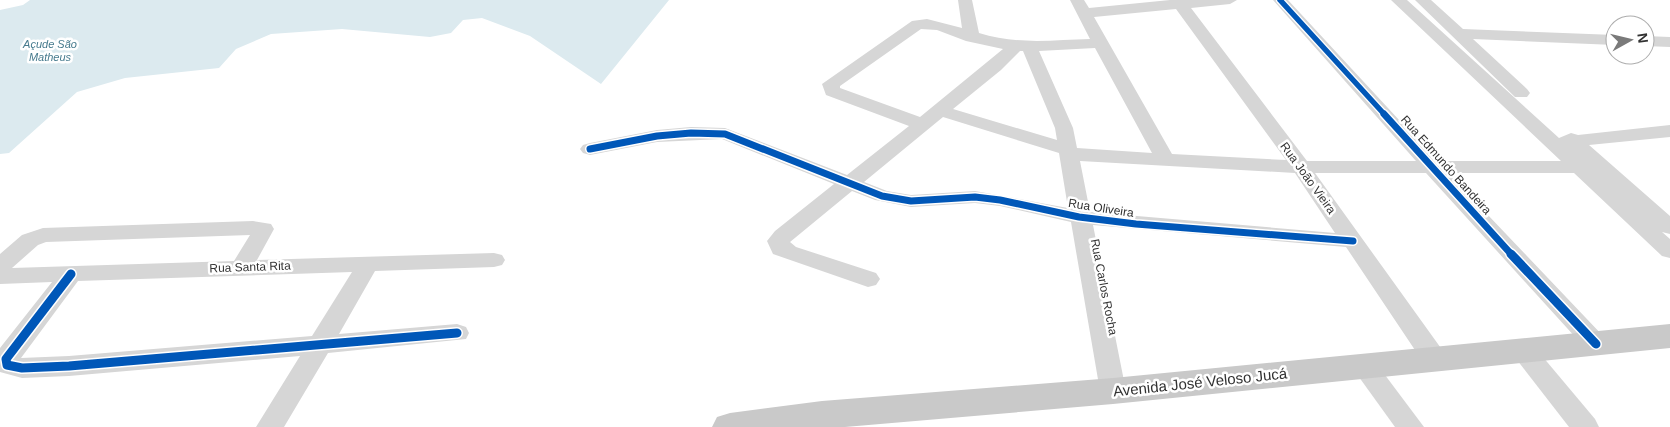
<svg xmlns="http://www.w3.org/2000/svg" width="1670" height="427" font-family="Arial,sans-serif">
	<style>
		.water { fill: #dceaef }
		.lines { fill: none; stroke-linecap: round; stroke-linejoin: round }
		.minor { fill: #d6d6d6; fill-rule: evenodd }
		.major { fill: #c9c9c9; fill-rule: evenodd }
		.cycleway-far2-casing { stroke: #fff; stroke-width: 8 }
		.cycleway-far1-casing { stroke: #fff; stroke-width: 10 }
		.cycleway-casing { stroke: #fff; stroke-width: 12 }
		.cycleway-far2 { stroke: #0057b8; stroke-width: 5.5 }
		.cycleway-far1 { stroke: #0057b8; stroke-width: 7 }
		.cycleway { stroke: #0057b8; stroke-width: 9 }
		.labels { text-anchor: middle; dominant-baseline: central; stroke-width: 5; stroke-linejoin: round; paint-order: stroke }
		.far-water-label { font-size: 11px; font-style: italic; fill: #467a8d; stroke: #fff }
		.street-label { font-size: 12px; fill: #323232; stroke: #fff }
		.near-street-label { font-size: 15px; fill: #323232; stroke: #fff }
	</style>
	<rect width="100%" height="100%" fill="#fff"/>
	<polygon class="water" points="30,0 669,0 601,84 530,36 482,18 463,20 451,33 430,37 342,29 271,34 236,49 219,68 125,78 77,92 9,153 0,154 0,10 23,5"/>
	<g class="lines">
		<g class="minor">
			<path d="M 958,0 L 972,0 L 979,33 C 1016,45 1053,40 1090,39 L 1070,0 L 1084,0 L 1089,8 L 1170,0 L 1237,0 L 1230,4 L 1191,8 L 1307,161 L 1416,161 L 1273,0 L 1288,0 L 1437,161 L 1561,161 L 1391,0 L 1407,0 L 1559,138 L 1571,133 L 1578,135 L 1670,125 L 1670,137 L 1589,145 L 1670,216 L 1670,234 L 1662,232 L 1670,239 L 1670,258 L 1662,256 L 1574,173 L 1448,173 L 1605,338 L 1609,344 L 1605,350 L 1596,353 L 1587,350 L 1426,173 L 1315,173 L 1443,351 L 1447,358 L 1443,365 L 1434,367 L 1425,365 L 1346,247 L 1093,225 L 1126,391 L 1122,398 L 1113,401 L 1104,398 L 1100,391 L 1071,222 L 1000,206 L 975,203 L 911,207 L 875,200 L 852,191 L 790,242 L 796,247 L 876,273 L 880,279 L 876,285 L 868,287 L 773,254 L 767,241 L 775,231 L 834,184 L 722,139 L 657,142 L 590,155 L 583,153 L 580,149 L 583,145 L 590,143 L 657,130 L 691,127 L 725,128 L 847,175 L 909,126 L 826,95 L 822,84 L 912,21 L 927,19 L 962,28 ZM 1176,9 L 1286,160 L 1172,154 L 1094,17 ZM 921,29 L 937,30 L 966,41 L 1003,49 L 920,117 L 840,88 L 840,86 ZM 1095,48 L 1152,153 L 1077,148 L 1073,128 L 1039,51 ZM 1020,51 L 1023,51 L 1055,128 L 1057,140 L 953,109 L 1001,70 ZM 943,117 L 1059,153 L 1068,208 L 975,191 L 911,195 L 887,191 L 864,182 ZM 1080,161 L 1295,173 L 1335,233 L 1090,212 Z"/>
			<polygon points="1415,0 1431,0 1463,29 1615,35 1615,45 1473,39 1527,89 1530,93 1527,97 1515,97"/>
			<polygon points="1645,36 1670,37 1670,47 1645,46"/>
			<path d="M 253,221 L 271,224 L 274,229 L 257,260 L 494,253 L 502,255 L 505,260 L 502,265 L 494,267 L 375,271 L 339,334 L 457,324 L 466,327 L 469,333 L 466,339 L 328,353 L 284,427 L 256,427 L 300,356 L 69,376 L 22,378 L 0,372 L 0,348 L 52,282 L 0,284 L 0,254 L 22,235 L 43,228 ZM 250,235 L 234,261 L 12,268 L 38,245 L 46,242 ZM 352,272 L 312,336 L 69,356 L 21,358 L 78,281 Z"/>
			<polygon points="1523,342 1532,344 1595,419 1599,427 1569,427 1510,351 1514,344"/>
			<polygon points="1364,356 1373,359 1424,427 1395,427 1351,366 1355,359"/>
		</g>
		<polygon class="major" points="1670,324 1670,348 1113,404 845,427 712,427 717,417 730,413 822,401 1113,378"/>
		<defs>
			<polyline id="cycleway-far2" points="1280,0 1385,115"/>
			<g id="cycleway-far1">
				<polyline points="1384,114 1512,255"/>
				<polyline points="590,149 657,136 691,133 725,134 882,196 911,201 975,197 1000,200 1079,217 1136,224 1353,241"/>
			</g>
			<g id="cycleway">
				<polyline points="1511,254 1596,344"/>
				<polyline points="71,274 6,359 7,365 22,368 69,366 457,333"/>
			</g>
		</defs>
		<use href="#cycleway-far2" class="cycleway-far2-casing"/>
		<use href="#cycleway-far1" class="cycleway-far1-casing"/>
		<use href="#cycleway" class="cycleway-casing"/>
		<use href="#cycleway-far2" class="cycleway-far2"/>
		<use href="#cycleway-far1" class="cycleway-far1"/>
		<use href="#cycleway" class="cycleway"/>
	</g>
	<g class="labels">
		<g class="far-water-label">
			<text x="50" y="44">Açude São<tspan x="50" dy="13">Matheus</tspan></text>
		</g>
		<g class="street-label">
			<text transform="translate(1446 165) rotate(48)">Rua Edmundo Bandeira</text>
			<text transform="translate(1308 178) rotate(54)">Rua João Vieira</text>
			<text transform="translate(1101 208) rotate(9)">Rua Oliveira</text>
			<text transform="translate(250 267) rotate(-2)">Rua Santa Rita</text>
			<text transform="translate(1104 287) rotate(79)">Rua Carlos Rocha</text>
		</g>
		<g class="near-street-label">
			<text transform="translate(1200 382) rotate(-6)">Avenida José Veloso Jucá</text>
		</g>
	</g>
	<g transform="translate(1630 40) rotate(82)"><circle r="24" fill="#ffffff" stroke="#adadad"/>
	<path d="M0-4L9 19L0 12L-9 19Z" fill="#7a7a7a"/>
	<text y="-8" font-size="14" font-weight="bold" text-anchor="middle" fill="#323232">N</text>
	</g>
</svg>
